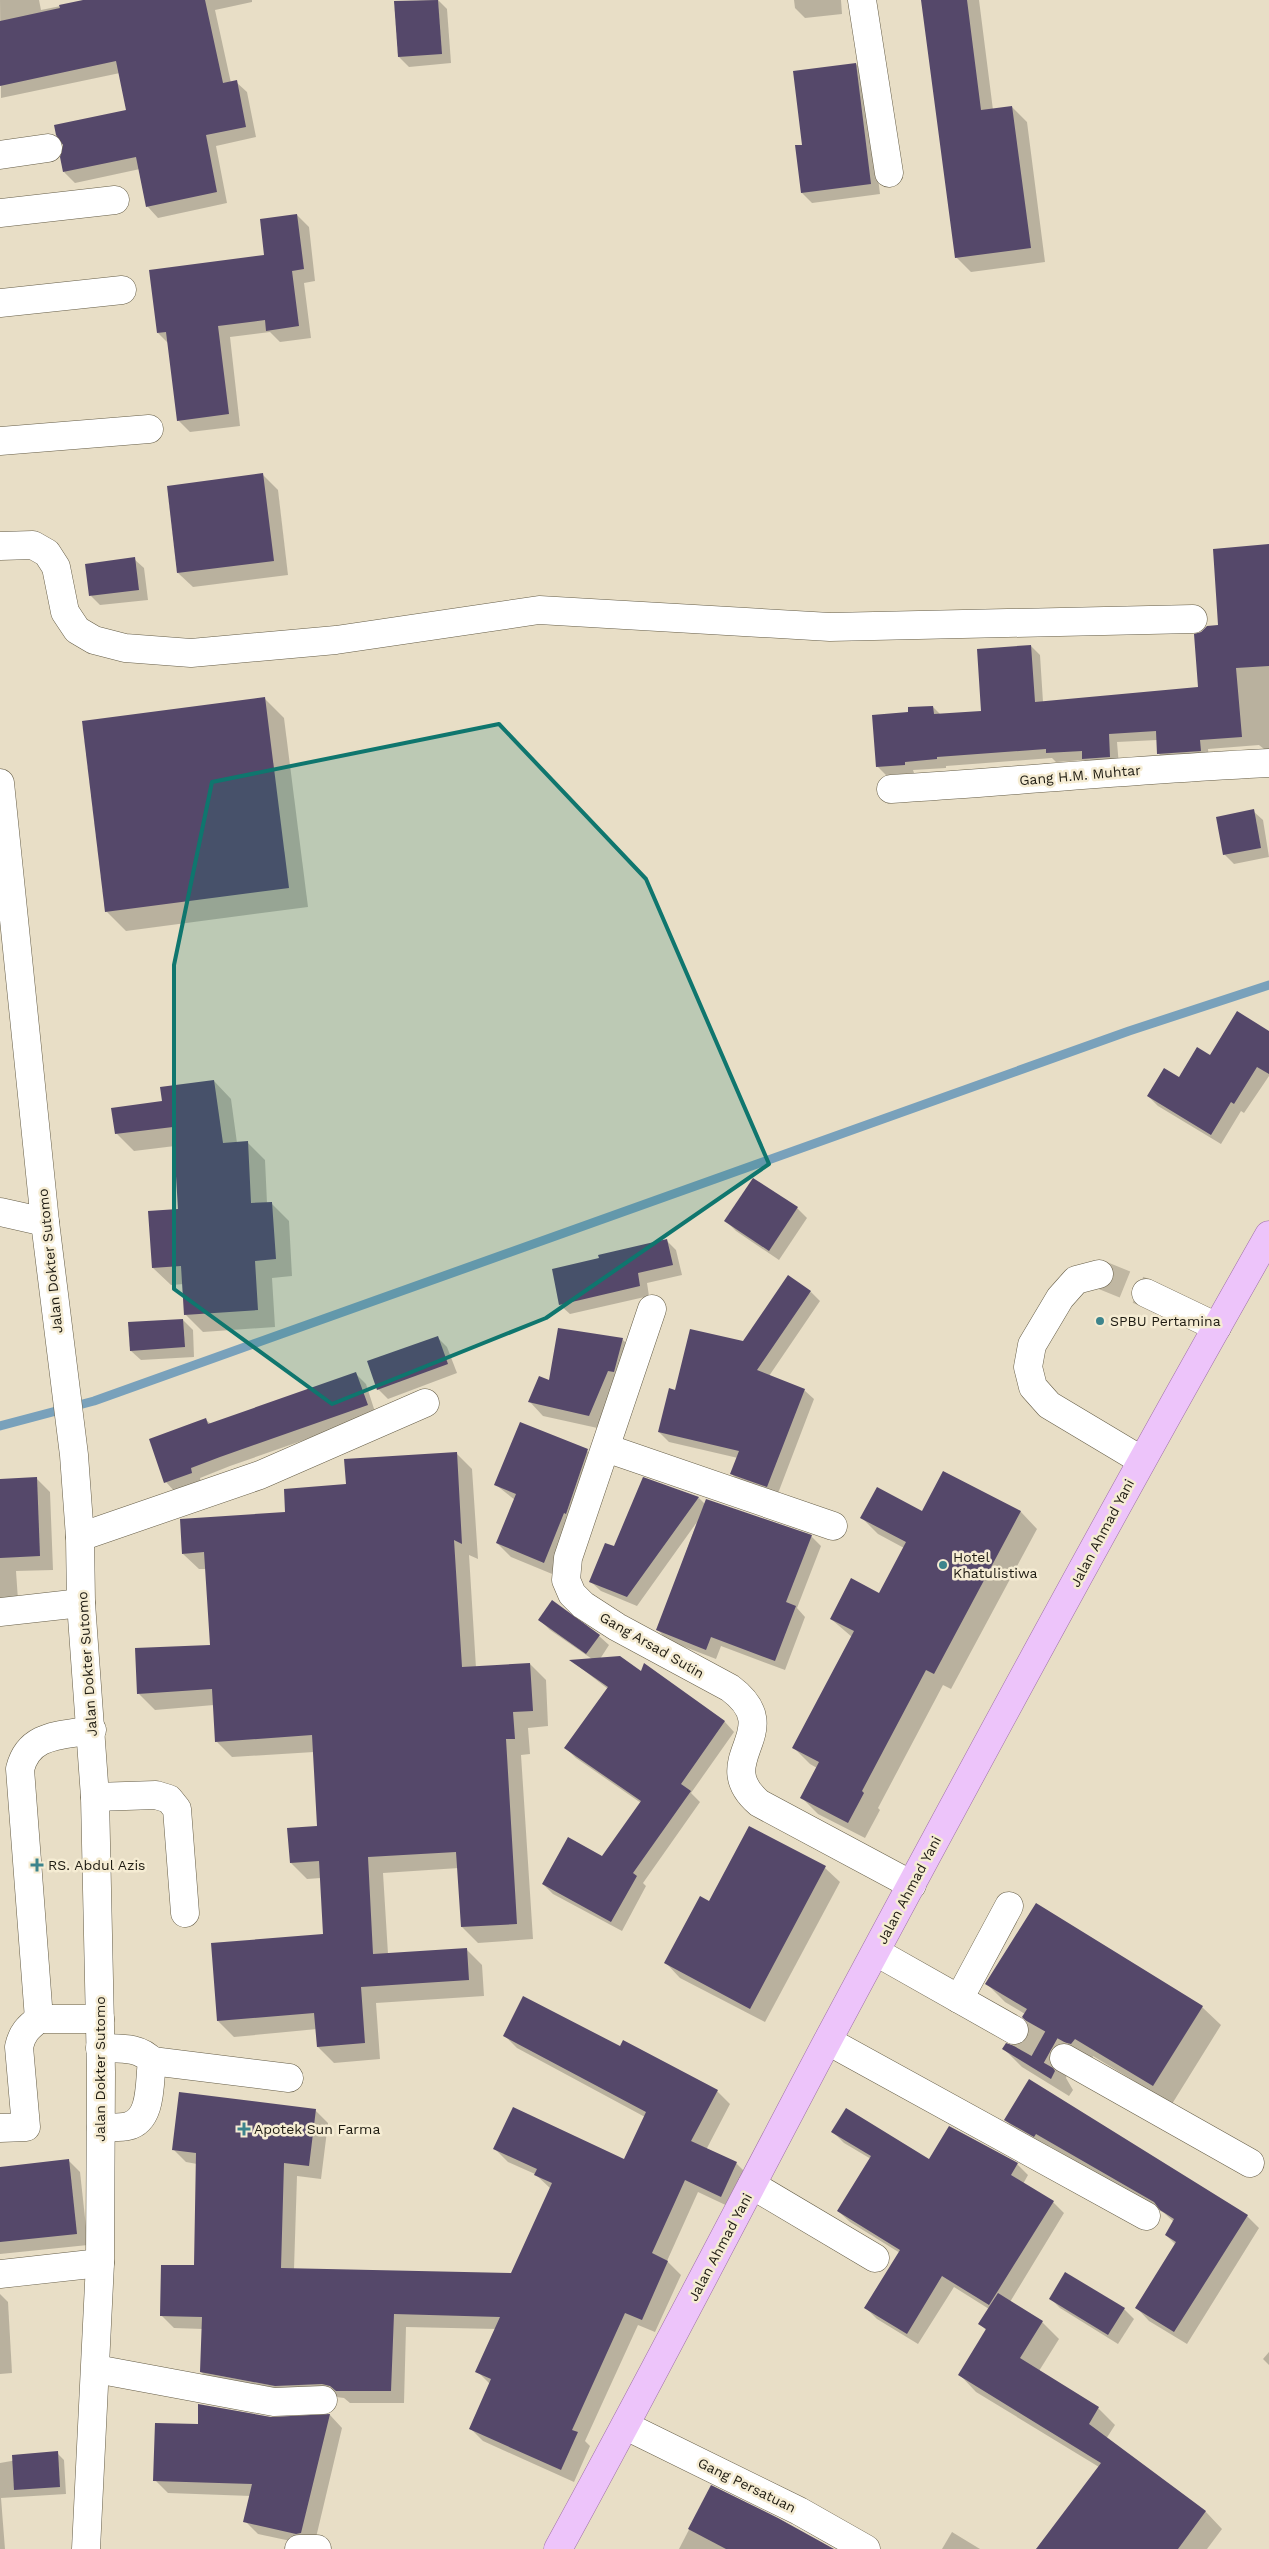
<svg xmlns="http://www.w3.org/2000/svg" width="1269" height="2549" font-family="'Work Sans',sans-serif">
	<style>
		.shadow { fill: #0003 }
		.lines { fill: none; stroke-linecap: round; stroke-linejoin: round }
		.stream { stroke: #79a1bb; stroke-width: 9 }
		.building { fill: #55486a }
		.minor-tunnel { stroke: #c0b7a2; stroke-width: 28; stroke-dasharray: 28 14; stroke-linecap: butt }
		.minor-casing { stroke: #655d47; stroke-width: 29 }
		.major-casing { stroke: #9d6fa6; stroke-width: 29 }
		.minor { stroke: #fff; stroke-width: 28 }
		.major { stroke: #edc4fa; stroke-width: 28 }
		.marked { fill: #0f766e; fill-opacity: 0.2; stroke: #0f766e; stroke-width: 4; stroke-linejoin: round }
		.poi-dot { fill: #3d848c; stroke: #f5ecd3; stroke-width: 2 }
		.labels { text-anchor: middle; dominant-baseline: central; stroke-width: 5; stroke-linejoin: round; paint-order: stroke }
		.street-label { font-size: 14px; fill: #1e1b12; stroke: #f5ecd3 }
		.poi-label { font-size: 14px; fill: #1e1b12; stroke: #f5ecd3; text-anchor: start }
	</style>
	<rect width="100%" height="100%" fill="#e8dec6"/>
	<g class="shadow">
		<polygon points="0,0 39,0 41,10 90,0 252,0 252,2 215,10 231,83 236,82 247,92 256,137 216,146 227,203 158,218 148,207 140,169 75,183 64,172 127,111 120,73 1,98"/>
		<polygon points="438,0 447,9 451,63 409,67 399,57 395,2"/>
		<polygon points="794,0 841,0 842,14 805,18 795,8"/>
		<polygon points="922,0 979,0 993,110 1012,107 1027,122 1045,262 971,272 956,257"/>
		<polygon points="856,64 865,74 880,194 812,203 802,193 804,146"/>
		<polygon points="297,215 309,227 315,281 304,283 311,338 280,342 270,332 230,337 240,426 190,432 178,420 168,343 158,333 266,256"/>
		<polygon points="263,475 278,490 288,575 193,587 178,573"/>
		<polygon points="1269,546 1269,753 1259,745 1208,749 1209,760 1167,762 1158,753 1157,740 1117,742 1119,766 1092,768 1084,760 1056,762 1052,758 946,766 946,768 913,770 914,773 886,775 877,766 909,713 933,707 941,715 983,712 1031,646 1040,655 1043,702 1200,688 1220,626"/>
		<polygon points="134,559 144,568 148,600 100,605 91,596"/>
		<polygon points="265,699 284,718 308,907 126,931 106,911"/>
		<polygon points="1253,811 1263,820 1269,857 1234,864 1224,854"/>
		<polygon points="1269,1033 1269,1076 1244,1113 1241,1111 1221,1144 1158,1106 1148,1096 1179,1079 1210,1057"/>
		<polygon points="214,1081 231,1099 237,1143 247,1142 265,1160 267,1203 271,1203 289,1221 292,1276 272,1278 275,1327 203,1332 186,1315 184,1284 171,1285 153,1268 179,1210 175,1146 134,1151 116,1133 163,1103"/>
		<polygon points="797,1208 807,1218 779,1260 736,1231 726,1221"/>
		<polygon points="666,1240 676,1250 682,1275 647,1283 649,1296 570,1314 560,1305 600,1259"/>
		<polygon points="811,1292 820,1301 769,1376 804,1390 814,1399 777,1496 741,1484 732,1474 738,1458 669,1442 659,1432 743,1343"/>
		<polygon points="183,1320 193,1330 194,1357 141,1360 131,1351"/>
		<polygon points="437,1337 447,1347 457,1373 388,1399 378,1389"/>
		<polygon points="622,1339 636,1353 602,1429 543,1416 530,1402 550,1381"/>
		<polygon points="356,1374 366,1384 376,1415 230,1466 200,1478 201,1483 175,1492 166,1482 150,1440 206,1420 211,1424"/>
		<polygon points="587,1451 601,1464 557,1576 511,1557 497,1543 515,1500 496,1485"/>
		<polygon points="456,1453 472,1469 478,1559 469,1555 476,1668 530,1664 546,1680 548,1726 528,1728 530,1754 521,1755 533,1939 478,1943 462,1927 459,1868 383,1873 388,1954 466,1949 482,1965 484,1996 376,2003 380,2059 334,2063 318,2047 317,2029 234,2037 218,2021 324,1935 321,1878 307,1879 291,1863 318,1827 314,1752 232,1757 216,1741 214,1705 155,1710 139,1694 211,1646 207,1569 199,1569 183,1554 286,1513 347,1485"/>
		<polygon points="944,1472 1021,1512 1037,1529 951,1689 943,1685 878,1808 880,1810 865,1838 818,1814 802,1798 817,1768 810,1764 794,1748 852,1637 831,1619 879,1594 904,1548 878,1534 862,1518 923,1512"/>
		<polygon points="36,1478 50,1492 53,1570 16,1571 18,1600 0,1601 0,1480"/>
		<polygon points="699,1498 705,1504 811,1536 821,1546 797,1608 805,1617 785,1670 721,1646 716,1659 667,1640 658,1630 697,1522 637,1606 601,1591 591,1582 615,1548"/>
		<polygon points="540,1620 599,1636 609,1645 600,1659 641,1673 644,1665 725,1722 734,1732 691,1793 700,1802 643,1883 646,1886 622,1931 553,1894 543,1884 602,1858 641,1803 576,1758 566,1748 608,1689 572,1661 592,1659 550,1630"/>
		<polygon points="825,1868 840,1882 765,2022 680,1978 666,1963 710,1903"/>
		<polygon points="987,1984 1202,2007 1221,2025 1172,2104 1093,2056 1090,2062 1069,2068 1066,2078 1073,2090 1069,2096 1022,2067 1004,2049 1023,2044 1028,2039 1031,2029 1025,2014 1005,2002"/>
		<polygon points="504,2035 620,2048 717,2091 730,2104 706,2150 736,2163 749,2176 734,2209 698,2192 667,2261 681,2275 655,2332 638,2325 585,2441 590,2446 574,2482 483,2441 470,2428 490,2384 477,2371 496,2329 406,2327 404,2403 350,2403 344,2398 336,2397 289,2399 214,2385 201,2372 203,2329 174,2328 161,2315 195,2267 197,2164 186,2162 173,2149 315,2110 328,2123 321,2179 297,2176 294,2269 512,2274 551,2189 535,2174 508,2162 495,2149 624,2161 645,2117 517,2048"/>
		<polygon points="1005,2120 1247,2216 1259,2228 1187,2344 1149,2321 1137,2308 1176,2245 1166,2235 1174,2222 1164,2213 1049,2146 1047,2148 1018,2132"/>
		<polygon points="833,2132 929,2161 1017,2164 1028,2175 1023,2184 1053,2202 1064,2213 1010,2302 1042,2322 1059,2339 1039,2371 1098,2408 1115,2425 1106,2439 1206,2512 1222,2529 1207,2549 1038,2549 1099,2467 976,2392 960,2375 987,2331 980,2324 989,2309 954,2287 918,2344 877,2319 866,2308 900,2253 850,2222 838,2211 871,2159 844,2143"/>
		<polygon points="69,2161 80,2172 88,2245 0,2254 0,2168"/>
		<polygon points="0,2294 8,2302 12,2373 0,2374"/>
		<polygon points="1050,2298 1124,2309 1134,2319 1118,2344 1060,2308"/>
		<polygon points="1269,2352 1269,2365 1263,2359"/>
		<polygon points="330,2415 342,2428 314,2546 258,2534 245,2521 251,2496 168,2493 155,2480 199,2426"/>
		<polygon points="57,2453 64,2460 66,2494 1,2498 5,2549 0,2549 0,2463"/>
		<polygon points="711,2487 831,2549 679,2549"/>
		<polygon points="952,2532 980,2549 942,2549"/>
	</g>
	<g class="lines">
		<polyline class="stream" points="0,1426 94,1401 1129,1031 1269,985"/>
	</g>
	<g class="building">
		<polygon points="83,0 205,0 223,83 237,80 246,127 206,135 217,192 146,207 136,157 63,172 60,157 63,145 56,135 54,125 126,110 116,61 0,86 0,21 60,8 59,5"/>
		<polygon points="438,0 442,54 398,57 394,1"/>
		<polygon points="921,0 967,0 981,110 1012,106 1031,248 955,258"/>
		<polygon points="856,63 871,184 801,193 795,145 802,145 793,71"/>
		<polygon points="297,214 304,269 292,271 299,326 266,331 265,320 218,326 229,414 177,421 166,332 157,333 149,270 264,255 260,219"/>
		<polygon points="263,473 274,561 177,573 167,486"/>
		<polygon points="1269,544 1269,666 1236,668 1242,737 1200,740 1201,751 1157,754 1156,731 1109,734 1110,757 1082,759 1082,751 1046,753 1046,749 937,757 937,759 905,762 905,765 876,767 872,715 908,712 908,707 933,706 934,714 981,711 977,649 1031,645 1035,702 1198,687 1194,634 1201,632 1207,626 1218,625 1213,549"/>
		<polygon points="135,557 139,590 89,596 85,564"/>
		<polygon points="265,697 289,888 105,912 82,721"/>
		<polygon points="1254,809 1261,848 1223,855 1216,817"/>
		<polygon points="1237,1011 1269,1031 1269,1074 1257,1067 1234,1104 1231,1102 1211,1135 1147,1096 1164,1068 1179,1077 1197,1047 1210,1055"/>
		<polygon points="214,1080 223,1143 248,1141 251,1203 272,1202 276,1259 255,1261 258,1310 184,1315 181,1266 152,1268 148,1211 178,1209 173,1127 115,1134 111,1108 162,1101 160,1087"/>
		<polygon points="753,1178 798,1207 769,1251 724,1221"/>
		<polygon points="667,1239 673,1265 638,1273 640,1286 559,1305 552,1269 599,1258 598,1255"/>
		<polygon points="788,1275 811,1291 757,1370 805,1389 767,1487 730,1474 739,1451 658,1432 669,1388 675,1390 690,1329 743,1341"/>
		<polygon points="183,1319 185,1347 130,1351 128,1322"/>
		<polygon points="558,1328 623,1338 614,1372 608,1371 589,1416 528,1402 539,1376 549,1380"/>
		<polygon points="438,1336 448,1364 377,1390 367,1361"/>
		<polygon points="356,1372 368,1405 220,1457 191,1468 192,1473 164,1483 149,1439 206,1418 208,1424"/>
		<polygon points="520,1422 588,1449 566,1514 564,1513 544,1563 496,1543 516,1494 494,1485"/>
		<polygon points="457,1452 462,1544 454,1540 462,1667 530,1663 533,1711 513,1712 515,1739 506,1739 517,1924 461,1927 456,1852 368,1857 373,1954 467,1948 469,1980 361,1987 365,2043 317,2047 314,2013 217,2021 211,1943 323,1934 319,1861 290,1863 287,1828 317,1826 312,1735 215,1742 212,1689 137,1694 135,1648 210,1645 204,1552 182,1554 180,1519 285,1512 284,1489 346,1484 344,1459"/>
		<polygon points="943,1471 1021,1511 934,1674 926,1670 862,1791 864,1793 848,1823 800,1798 819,1762 792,1748 854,1631 830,1619 851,1578 879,1593 906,1542 860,1518 877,1487 922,1511"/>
		<polygon points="37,1477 40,1556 0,1558 0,1479"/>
		<polygon points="643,1477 699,1497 627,1597 589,1582 605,1543 614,1546"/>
		<polygon points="706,1499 812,1535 786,1602 796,1606 775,1661 711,1637 706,1650 656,1630"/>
		<polygon points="552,1600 600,1635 586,1654 538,1620"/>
		<polygon points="620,1656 641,1671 644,1663 725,1721 681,1784 691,1791 633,1873 637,1876 611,1922 542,1884 568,1837 602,1856 641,1801 564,1748 608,1687 569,1660"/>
		<polygon points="749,1826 826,1866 750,2009 664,1963 700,1896 709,1901"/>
		<polygon points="1036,1903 1203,2006 1153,2086 1075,2039 1071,2044 1063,2042 1057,2044 1051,2050 1048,2059 1055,2071 1051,2079 1002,2049 1006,2043 1015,2046 1022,2043 1027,2038 1030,2029 1027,2022 1022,2017 1027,2009 985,1984"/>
		<polygon points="523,1996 620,2046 623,2040 718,2090 691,2141 737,2162 721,2197 685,2180 652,2253 668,2261 642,2320 625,2313 572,2430 578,2432 561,2470 469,2429 491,2379 475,2372 500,2317 394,2314 391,2391 336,2391 330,2386 322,2384 275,2386 200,2372 202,2317 160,2316 161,2265 194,2265 196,2153 172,2150 179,2092 316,2109 309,2166 284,2163 281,2268 511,2273 552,2183 534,2175 537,2169 493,2149 513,2107 624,2159 646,2112 503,2036"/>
		<polygon points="1029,2079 1248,2215 1174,2332 1135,2308 1176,2242 1165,2235 1174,2219 1160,2210 1154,2202 1036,2134 1034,2137 1004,2120"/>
		<polygon points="846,2108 929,2159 949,2126 1018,2163 1011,2175 1054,2201 989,2305 942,2276 907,2334 864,2308 900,2250 837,2211 871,2156 831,2132"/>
		<polygon points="69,2159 77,2234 0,2242 0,2167"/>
		<polygon points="1065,2272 1125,2308 1108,2335 1049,2299"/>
		<polygon points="998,2293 1043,2321 1020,2358 1099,2407 1089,2424 1206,2511 1178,2549 1036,2549 1101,2463 958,2375 986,2329 978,2324"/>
		<polygon points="198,2404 271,2417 330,2414 301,2533 296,2534 243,2522 252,2484 153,2481 155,2423 198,2424"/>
		<polygon points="58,2451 60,2487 14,2490 12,2455"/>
		<polygon points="711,2485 778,2518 834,2549 726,2549 688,2529"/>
	</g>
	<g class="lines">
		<g class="minor-tunnel">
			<polyline points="1099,1274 1146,1293"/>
			<polyline points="1014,2030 1064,2058"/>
		</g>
		<defs>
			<g id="minor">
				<polyline points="862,0 889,173"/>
				<polyline points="0,155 48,148"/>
				<polyline points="0,213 115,200"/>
				<polyline points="0,303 122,290"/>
				<polyline points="0,441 149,429"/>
				<polyline points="0,546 33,545 47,553 56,567 65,612 77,630 94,640 125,648 191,653 336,640 539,610 830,627 1193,619"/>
				<polyline points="0,783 45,1222 74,1455 80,1537 81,1603 95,1797 101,2072 100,2263 86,2549"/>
				<path d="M 891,789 C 1017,781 1143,769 1269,763"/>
				<polyline points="0,1212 45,1222"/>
				<polyline points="1099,1274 1076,1280 1060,1298 1032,1345 1028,1367 1033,1387 1049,1405 1141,1460"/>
				<polyline points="1146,1293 1217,1327"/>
				<path d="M 652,1309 L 568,1558 L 566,1580 L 572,1594 L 583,1605 L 617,1627 L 730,1688 C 789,1732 708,1759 759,1803 L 912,1885"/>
				<polyline points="606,1448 833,1526"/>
				<polyline points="80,1537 260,1475 425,1403"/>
				<polyline points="0,1612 81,1603"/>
				<path d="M 92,1730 C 61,1736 29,1733 20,1769 L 39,2019 L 100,2019"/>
				<polyline points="95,1797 156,1795 169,1799 177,1809 185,1913"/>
				<polyline points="876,1952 1014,2030"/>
				<polyline points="959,1999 1009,1906"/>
				<polyline points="828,2041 1146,2216"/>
				<path d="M 100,2048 C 119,2049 139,2046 152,2061 C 149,2081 153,2120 128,2126 C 120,2128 109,2127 101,2128"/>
				<polyline points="1064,2058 1250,2163"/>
				<polyline points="152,2061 289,2078"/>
				<path d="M 0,2128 L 26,2127 L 19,2047 C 22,2033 28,2027 39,2019"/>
				<polyline points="752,2185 875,2258"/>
				<polyline points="0,2274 100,2263"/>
				<polyline points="96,2369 274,2402 323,2400"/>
				<polyline points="626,2426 799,2511 866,2549"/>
				<polyline points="299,2549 317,2549"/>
			</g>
			<path id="major" d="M 558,2549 C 651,2380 739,2208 829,2038 C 973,1769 1118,1500 1269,1235"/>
		</defs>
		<use href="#minor" class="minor-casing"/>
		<use href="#major" class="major-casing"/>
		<use href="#minor" class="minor"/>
		<use href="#major" class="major"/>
	</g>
	<path class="marked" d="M 499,724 L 646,879 L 769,1164 L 546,1318 L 332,1404 L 174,1289 L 174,965 L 212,782 Z"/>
	<g class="poi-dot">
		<circle cx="1100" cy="1321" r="5"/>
		<circle cx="943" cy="1565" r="5"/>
		<path d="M34.5 1857.5h5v5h5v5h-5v5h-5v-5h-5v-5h5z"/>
		<path d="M241.5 2121.5h5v5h5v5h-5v5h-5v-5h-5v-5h5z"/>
	</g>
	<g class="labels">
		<g class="street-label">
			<text transform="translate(1080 775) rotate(-5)">Gang H.M. Muhtar</text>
			<text transform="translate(50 1261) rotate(-96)">Jalan Dokter Sutomo</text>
			<text transform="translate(1102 1533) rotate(-62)">Jalan Ahmad Yani</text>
			<text transform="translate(652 1645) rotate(30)">Gang Arsad Sutin</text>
			<text transform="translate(87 1664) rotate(-94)">Jalan Dokter Sutomo</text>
			<text transform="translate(909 1890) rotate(-62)">Jalan Ahmad Yani</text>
			<text transform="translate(100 2069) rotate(-90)">Jalan Dokter Sutomo</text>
			<text transform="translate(720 2247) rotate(-62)">Jalan Ahmad Yani</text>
			<text transform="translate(747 2485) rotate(26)">Gang Persatuan</text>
		</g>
		<g class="poi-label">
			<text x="1110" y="1321">SPBU Pertamina</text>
			<text x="953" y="1557">Hotel<tspan x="953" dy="16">Khatulistiwa</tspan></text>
			<text x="48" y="1865">RS. Abdul Azis</text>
			<text x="254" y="2129">Apotek Sun Farma</text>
		</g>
	</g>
</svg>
